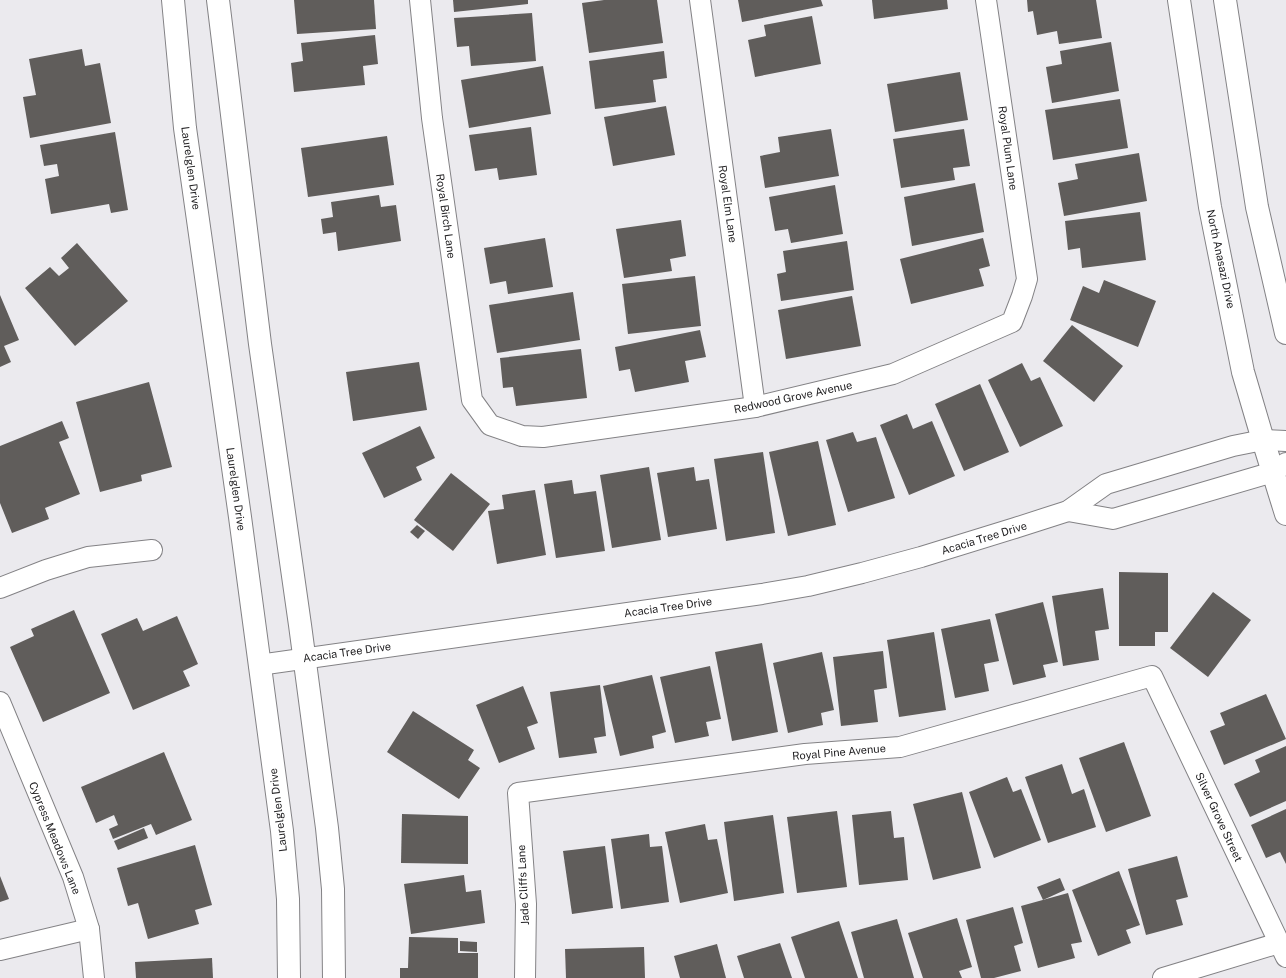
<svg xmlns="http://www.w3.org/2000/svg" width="1286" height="978" font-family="'Public Sans',sans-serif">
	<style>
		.building { fill: #605d5b }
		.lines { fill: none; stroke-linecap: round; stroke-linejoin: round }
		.minor-casing { stroke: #838285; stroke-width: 22 }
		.tertiary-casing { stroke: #838285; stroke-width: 24 }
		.secondary-casing { stroke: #838285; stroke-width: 24 }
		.minor { stroke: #fff; stroke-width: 20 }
		.tertiary { stroke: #fff; stroke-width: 22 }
		.secondary { stroke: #fff; stroke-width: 22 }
		.labels { text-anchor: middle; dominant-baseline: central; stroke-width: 4; stroke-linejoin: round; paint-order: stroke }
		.street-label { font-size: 11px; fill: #232224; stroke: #fff }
	</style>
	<rect width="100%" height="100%" fill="#ebeaee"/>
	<g class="building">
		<polygon points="294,0 374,0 376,29 297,34"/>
		<polygon points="453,0 528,0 528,4 454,12"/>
		<polygon points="604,0 657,0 663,43 589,53 582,3"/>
		<polygon points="738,0 821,0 823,6 742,22"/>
		<polygon points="872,0 947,0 948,9 874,19"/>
		<polygon points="1027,0 1096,0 1102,38 1059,44 1057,31 1037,35 1033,11 1028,12"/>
		<polygon points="532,13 536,61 471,66 469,46 457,47 454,18"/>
		<polygon points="812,16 821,64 755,77 748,40 766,36 764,25"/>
		<polygon points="375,35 378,64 363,66 365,85 294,92 291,63 303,61 301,43"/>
		<polygon points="1111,42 1119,91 1052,103 1046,67 1062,64 1060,51"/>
		<polygon points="82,49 85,66 100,63 111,123 30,138 23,97 36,95 29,59"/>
		<polygon points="664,51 667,78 653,80 656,102 595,109 589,61"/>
		<polygon points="543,66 551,114 469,128 461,80"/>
		<polygon points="960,72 968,120 895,132 887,84"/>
		<polygon points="1120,99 1128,148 1053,160 1045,110"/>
		<polygon points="666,106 675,155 613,166 604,117"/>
		<polygon points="531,127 537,175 499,180 497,168 475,171 469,135"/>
		<polygon points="831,129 839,176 765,188 760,156 780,152 778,137"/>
		<polygon points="964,129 970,166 953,168 955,180 901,188 893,139"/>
		<polygon points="115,132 128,210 111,213 109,204 51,214 45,179 59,176 57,164 44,166 40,145"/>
		<polygon points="387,136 394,185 308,197 301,148"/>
		<polygon points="1139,153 1147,201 1064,216 1058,183 1078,179 1075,164"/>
		<polygon points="975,183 984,232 912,246 904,197"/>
		<polygon points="835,185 843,234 791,243 788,229 775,231 769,197"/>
		<polygon points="379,195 381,207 396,205 401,241 338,251 336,232 323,234 321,219 333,217 331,202"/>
		<polygon points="1140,212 1146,260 1082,268 1080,248 1068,250 1065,221"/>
		<polygon points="681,220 686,256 670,259 672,271 624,278 616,229"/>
		<polygon points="545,238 553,287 508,294 506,281 490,284 484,248"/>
		<polygon points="983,238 990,266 979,269 984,286 911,304 900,259"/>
		<polygon points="847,241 854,290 781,301 777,274 786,272 783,251"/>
		<polygon points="77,243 128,301 75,346 25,288 50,267 59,276 69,268 61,258"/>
		<polygon points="695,276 701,326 628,334 622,284"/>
		<polygon points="1104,280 1156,301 1138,347 1070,320 1083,286 1099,293"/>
		<polygon points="573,292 580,340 497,353 489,305"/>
		<polygon points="0,295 19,340 4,346 11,362 0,367"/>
		<polygon points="852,296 861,346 786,359 778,310"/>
		<polygon points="1072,325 1123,366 1094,402 1043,361"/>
		<polygon points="700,330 706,357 685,361 689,382 635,392 630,369 619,371 615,347"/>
		<polygon points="581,349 587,398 516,406 513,387 503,388 500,358"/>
		<polygon points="419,362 427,410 353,421 346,372"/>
		<polygon points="1022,363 1031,381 1040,377 1063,426 1020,447 988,380"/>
		<polygon points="149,382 172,467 141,475 142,481 100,492 76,402"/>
		<polygon points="980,384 1009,452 964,471 935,404"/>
		<polygon points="907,414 913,429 932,421 955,476 909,495 880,425"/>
		<polygon points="62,421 69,438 59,442 80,494 45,508 49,519 12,533 0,503 0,446"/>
		<polygon points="420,426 435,458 416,467 422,480 384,498 362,453"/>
		<polygon points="853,432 857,442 876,437 895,498 848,512 826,440"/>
		<polygon points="818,441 836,525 788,536 769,452"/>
		<polygon points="763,452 775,533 726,541 714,459"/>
		<polygon points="649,467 661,540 612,548 600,475"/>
		<polygon points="694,467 696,481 709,479 717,529 668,537 657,473"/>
		<polygon points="451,473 490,504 453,551 414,520"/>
		<polygon points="572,480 574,494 596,491 605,551 556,558 544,484"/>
		<polygon points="535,490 546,555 497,564 488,511 504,509 502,495"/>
		<polygon points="417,525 425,531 418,539 410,532"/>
		<polygon points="1119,572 1168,573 1168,632 1155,632 1155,646 1119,646"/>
		<polygon points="1103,588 1109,629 1095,631 1099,660 1063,666 1052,596"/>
		<polygon points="1213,592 1251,620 1208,677 1170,648"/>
		<polygon points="1043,602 1058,662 1043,665 1046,677 1013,685 995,614"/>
		<polygon points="74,610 110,693 43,722 10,647 34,636 31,629"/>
		<polygon points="177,616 198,664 183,671 190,686 133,710 101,634 137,618 143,631"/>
		<polygon points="990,619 999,661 984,664 989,691 955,698 941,629"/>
		<polygon points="934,632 946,710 899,717 887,640"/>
		<polygon points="762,643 778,732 732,741 715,652"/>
		<polygon points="883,651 887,688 874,690 878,722 841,726 833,657"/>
		<polygon points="822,652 834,710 821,713 823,725 788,733 773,663"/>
		<polygon points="710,666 721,719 706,722 709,736 675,743 660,677"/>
		<polygon points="652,675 666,732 652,736 654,748 620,756 603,686"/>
		<polygon points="600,685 606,736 594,738 597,753 559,758 550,692"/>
		<polygon points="523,686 538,723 527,727 535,749 499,763 476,705"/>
		<polygon points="1266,694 1286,739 1224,765 1210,731 1225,725 1220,713"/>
		<polygon points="413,711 474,750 468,760 480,768 459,799 387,752"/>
		<polygon points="1124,742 1151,816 1106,832 1079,758"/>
		<polygon points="1286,746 1286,801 1250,817 1234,784 1260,772 1255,760"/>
		<polygon points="164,752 192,820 156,835 151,824 113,839 109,829 118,825 114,815 96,823 81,787"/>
		<polygon points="1062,764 1072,794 1084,789 1096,827 1048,843 1025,777"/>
		<polygon points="1007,777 1013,792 1021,789 1041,840 994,858 969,792"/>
		<polygon points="962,792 981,868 933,880 913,804"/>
		<polygon points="1286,809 1286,864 1280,852 1266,858 1251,825"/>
		<polygon points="837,811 847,887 797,893 787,817"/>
		<polygon points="891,811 894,838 904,837 908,880 859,885 852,815"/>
		<polygon points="402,814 468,816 468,864 401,863"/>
		<polygon points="773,815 784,893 734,901 724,822"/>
		<polygon points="705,824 708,840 717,839 728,893 680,903 665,832"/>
		<polygon points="144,828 148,838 118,850 114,841"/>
		<polygon points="649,834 650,847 662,846 669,902 621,909 611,839"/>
		<polygon points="195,845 212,905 195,910 199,924 148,939 138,903 128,906 117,868"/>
		<polygon points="605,846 613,908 572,914 563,851"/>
		<polygon points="1177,856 1188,897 1176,900 1183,925 1146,935 1128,869"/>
		<polygon points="1119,871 1140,925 1126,930 1131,943 1098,956 1072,890"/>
		<polygon points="464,875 466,892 481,890 485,923 411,934 404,884"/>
		<polygon points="0,876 9,899 0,902"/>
		<polygon points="1060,878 1065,890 1043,900 1037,887"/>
		<polygon points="1068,893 1082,942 1071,944 1075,958 1038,968 1021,906"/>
		<polygon points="1013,907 1023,943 1014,946 1021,971 994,978 981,978 966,920"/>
		<polygon points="957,918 972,967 959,971 962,978 923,978 908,933"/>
		<polygon points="897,919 914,978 864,978 851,932"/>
		<polygon points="839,921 858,978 805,978 791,937"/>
		<polygon points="409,937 458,938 458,953 478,953 478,978 400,978 400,968 408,968"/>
		<polygon points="460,941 477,942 477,952 460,951"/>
		<polygon points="780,943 792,978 744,978 737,956"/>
		<polygon points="717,944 726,978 680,978 674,956"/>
		<polygon points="644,947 645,978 566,978 565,949"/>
		<polygon points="212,958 213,978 136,978 135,962"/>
	</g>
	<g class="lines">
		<defs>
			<g id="minor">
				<polyline points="420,0 432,118 472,400 490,425 522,436 543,437 755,407 893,374 1012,322 1022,296 1027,279 986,0"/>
				<polyline points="700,0 755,407"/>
				<polyline points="1068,511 1113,519 1273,472 1286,463"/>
				<polyline points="0,588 46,570 88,557 152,550"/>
				<polyline points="259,665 762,594 808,586 862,573 921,557 1015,528 1068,511 1106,484 1233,446 1263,440 1286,441"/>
				<polyline points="0,702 73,877 89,929 94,978"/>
				<polyline points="0,950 89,929"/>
				<polyline points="525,978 526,904 518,793 805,754 900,747 1152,676 1286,957"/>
				<polyline points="1163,978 1279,943"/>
			</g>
			<g id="tertiary">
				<polyline points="173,0 185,128 240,517 282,831 288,899 289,978"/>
				<polyline points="218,0 260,344 300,625 327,828 333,889 334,978"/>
			</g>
			<g id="secondary">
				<polyline points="1179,0 1210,207 1243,372 1263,440 1286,514"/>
				<polyline points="1225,0 1257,207 1286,333"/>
			</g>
		</defs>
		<use href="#minor" class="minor-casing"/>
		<use href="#tertiary" class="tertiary-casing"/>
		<use href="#secondary" class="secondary-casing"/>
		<use href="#minor" class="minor"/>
		<use href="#tertiary" class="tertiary"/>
		<use href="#secondary" class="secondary"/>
	</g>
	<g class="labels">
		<g class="street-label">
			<text transform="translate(1008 148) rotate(82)">Royal Plum Lane</text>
			<text transform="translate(191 168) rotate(82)">Laurelglen Drive</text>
			<text transform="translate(728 204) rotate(82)">Royal Elm Lane</text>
			<text transform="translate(446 216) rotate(82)">Royal Birch Lane</text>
			<text transform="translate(1221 259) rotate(78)">North Anasazi Drive</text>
			<text transform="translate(793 397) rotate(-12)">Redwood Grove Avenue</text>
			<text transform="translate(236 489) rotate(82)">Laurelglen Drive</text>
			<text transform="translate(984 538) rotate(-17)">Acacia Tree Drive</text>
			<text transform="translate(668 607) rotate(-8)">Acacia Tree Drive</text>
			<text transform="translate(347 652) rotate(-8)">Acacia Tree Drive</text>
			<text transform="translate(839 752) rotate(-5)">Royal Pine Avenue</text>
			<text transform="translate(278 810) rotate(-97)">Laurelglen Drive</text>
			<text transform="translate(1219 817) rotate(65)">Silver Grove Street</text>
			<text transform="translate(55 838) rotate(68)">Cypress Meadows Lane</text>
			<text transform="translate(523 885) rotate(-93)">Jade Cliffs Lane</text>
		</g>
	</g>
</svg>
